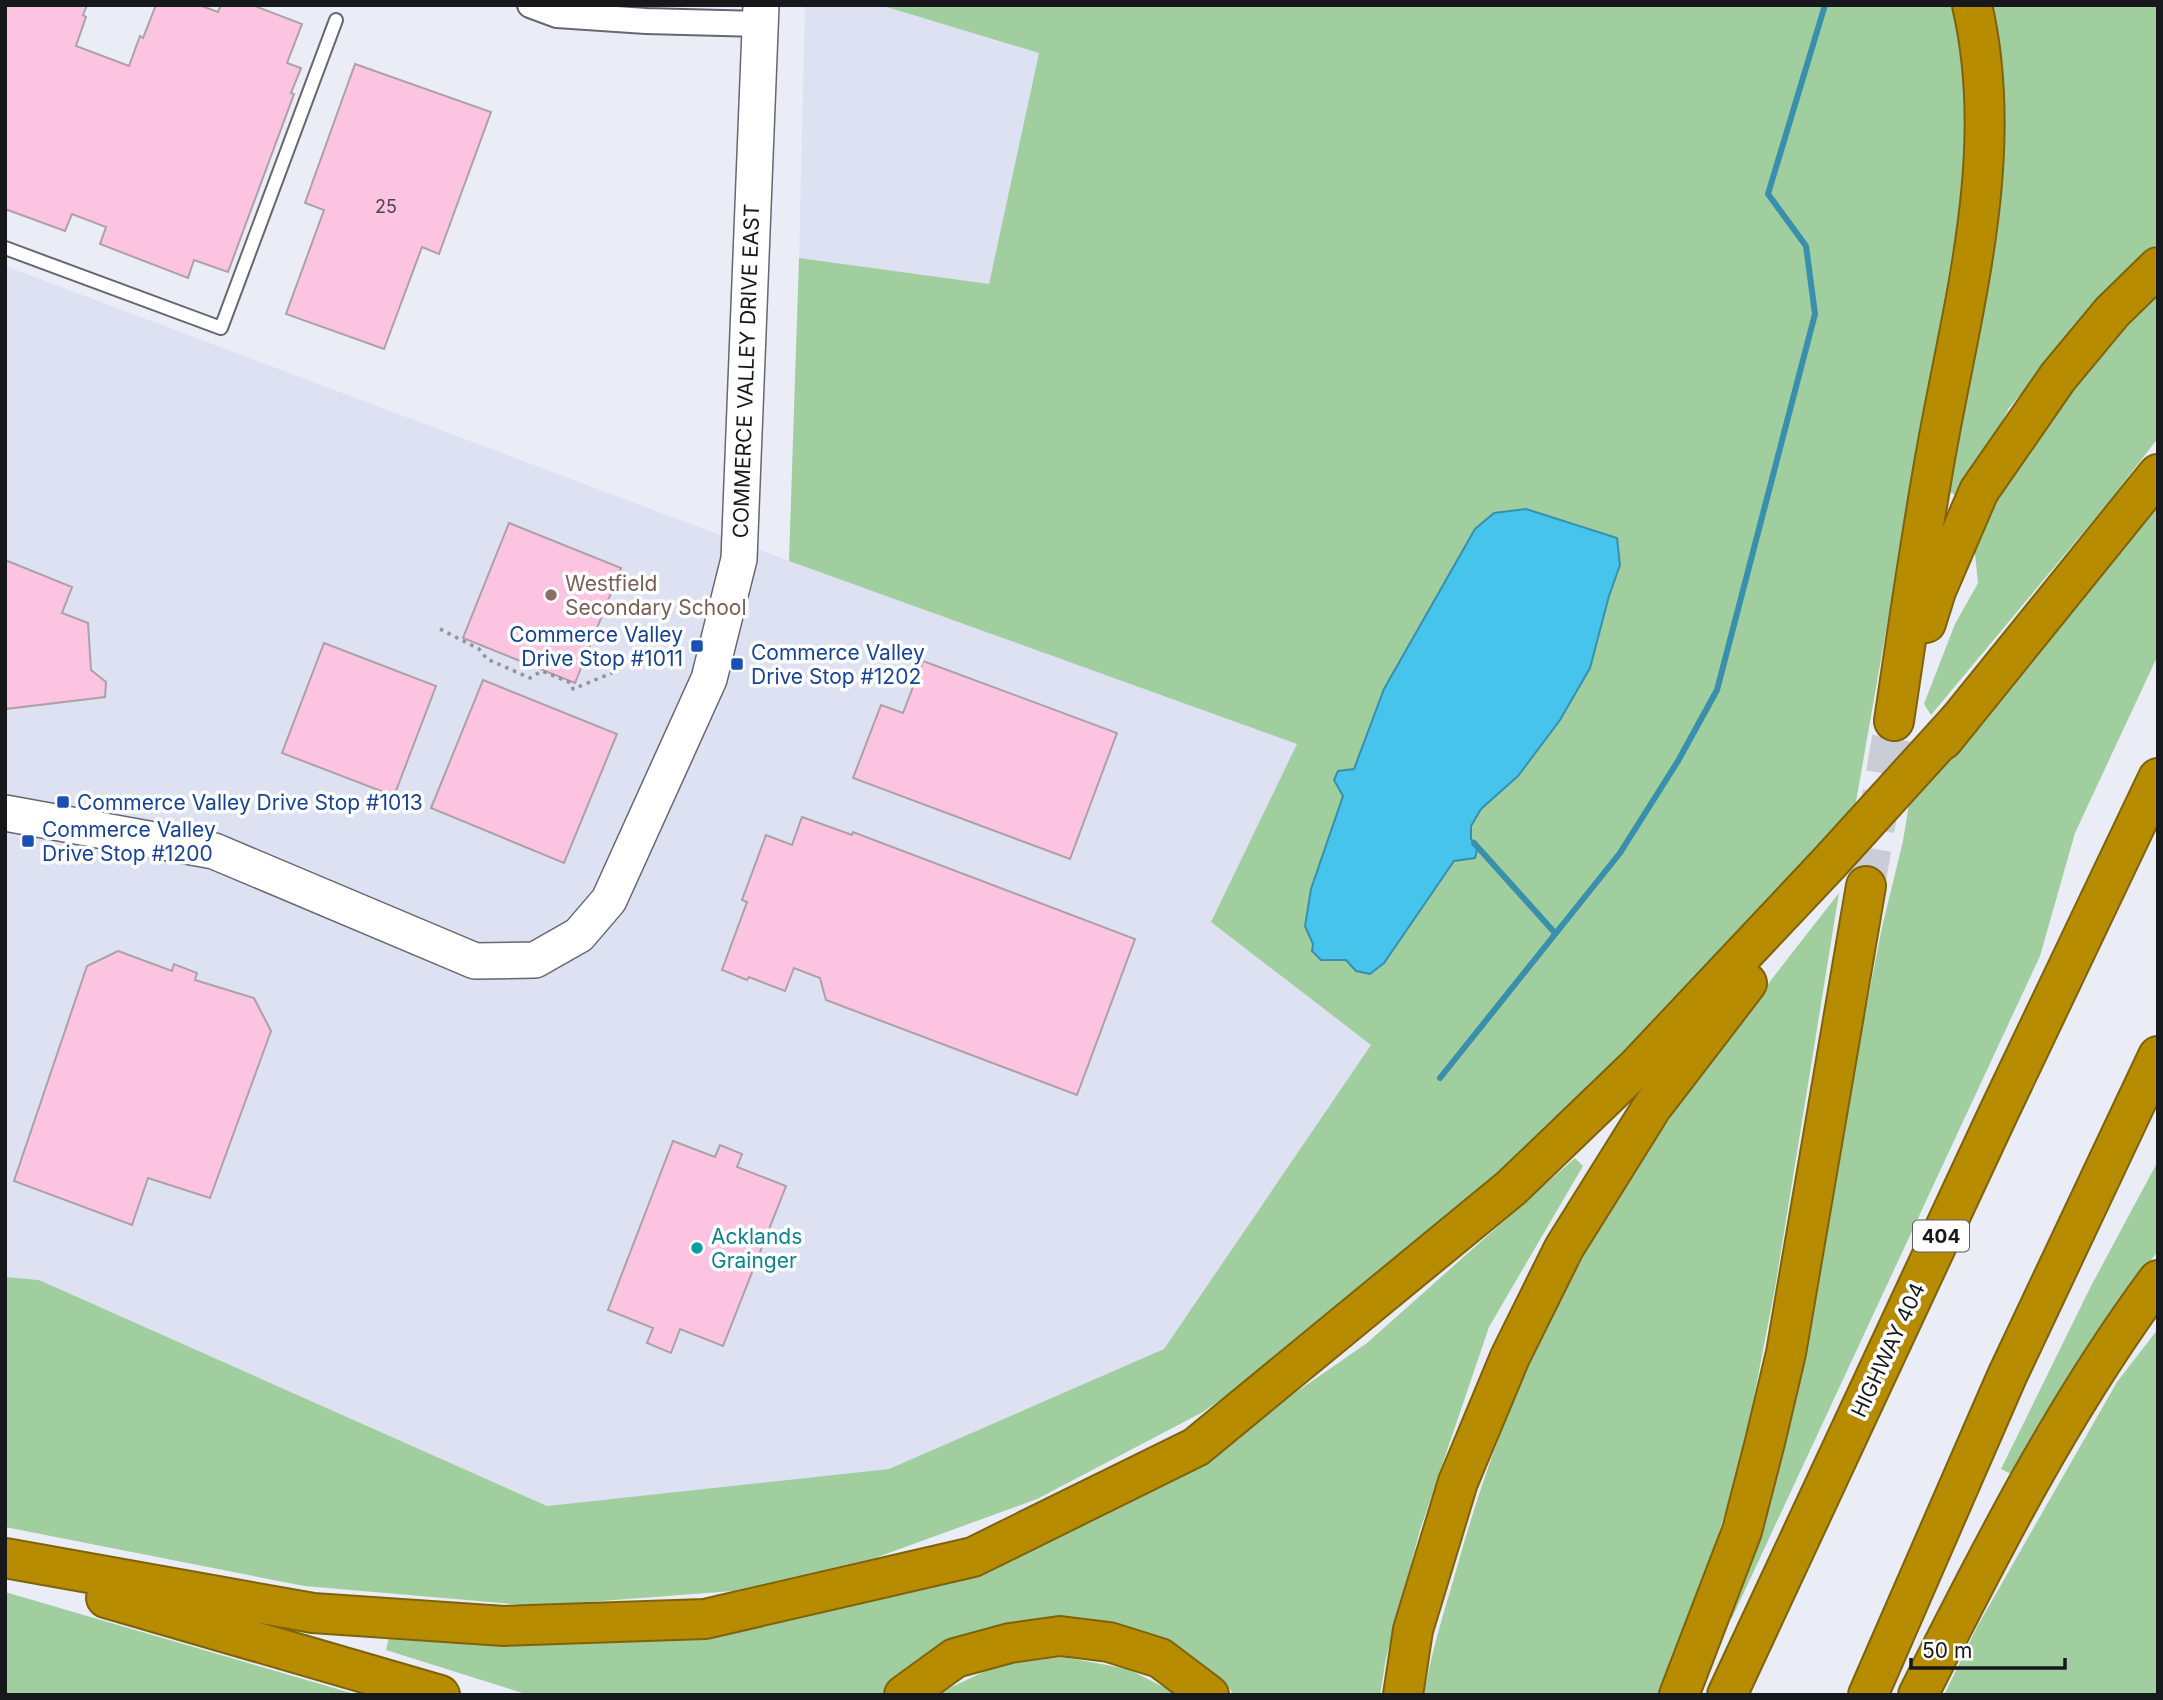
<svg xmlns="http://www.w3.org/2000/svg" width="2163" height="1700" font-family="Inter,sans-serif">
	<style>
		.built { fill: #dde1f2 }
		.green { fill: #a0ce9f; fill-rule: evenodd }
		.water { fill: #46c4eb; stroke: #3890ad; stroke-width: 2 }
		.lines { fill: none; stroke-linecap: round; stroke-linejoin: round }
		.stream { stroke: #3890ad; stroke-width: 6 }
		.building { fill: #fcc4e0; stroke: #aca2a6; stroke-width: 2 }
		.highway-tunnel { stroke: #cacdd5; stroke-width: 38; stroke-dasharray: 38 19; stroke-linecap: butt }
		.lane-casing { stroke: #666770; stroke-width: 16 }
		.street-casing { stroke: #666770; stroke-width: 28 }
		.secondary-casing { stroke: #666770; stroke-width: 38 }
		.highway-casing { stroke: #7f6309; stroke-width: 42 }
		.path { stroke: #92949b; stroke-width: 3.5; stroke-dasharray: 3.5 5; stroke-linecap: butt }
		.lane { stroke: #fff; stroke-width: 12 }
		.street { stroke: #fff; stroke-width: 24 }
		.secondary { stroke: #fff; stroke-width: 35 }
		.highway { stroke: #b78c00; stroke-width: 38 }
		.education-dot { fill: #8d6e63; stroke: #fff; stroke-width: 2.5 }
		.transit-dot { fill: #1a4fb4; stroke: #fff; stroke-width: 2.5 }
		.culture-dot { fill: #0f9aa8; stroke: #fff; stroke-width: 2.5 }
		.labels { text-anchor: middle; dominant-baseline: central; stroke-width: 7; stroke-linejoin: round; paint-order: stroke }
		.number-label { font-size: 18px; fill: #50434c }
		.shield { fill: #fff; stroke: #5d5d5f; stroke-width: 2 }
		.shield-label { font-size: 19px; font-weight: bold; fill: #17181b }
		.street-label { font-size: 21px; fill: #17181b; stroke: #fff }
		.education-label { font-size: 21px; fill: #785e54; stroke: #fff; text-anchor: start }
		.transit-label { font-size: 21px; fill: #164399; stroke: #fff; text-anchor: start }
		.culture-label { font-size: 21px; fill: #0d838f; stroke: #fff; text-anchor: start }
	</style>
	<rect width="100%" height="100%" fill="#eaedf6"/>
	<g class="built">
		<polygon points="805,5 880,5 1039,53 989,285 799,258"/>
		<polygon points="5,266 789,561 1298,744 1211,922 1371,1045 1164,1349 889,1469 547,1506 39,1280 5,1277"/>
	</g>
	<g class="green">
		<path d="M 880,5 L 1954,5 L 1964,51 L 1966,127 L 1959,215 L 1854,813 L 1683,998 L 1546,1133 L 1366,1296 L 1203,1412 L 1037,1499 L 875,1558 L 733,1591 L 535,1606 L 304,1586 L 5,1527 L 5,1277 L 39,1280 L 547,1506 L 889,1469 L 1164,1349 L 1371,1045 L 1211,922 L 1297,744 L 789,561 L 799,258 L 989,284 L 1039,53 ZM 1620,565 L 1609,596 L 1590,668 L 1560,720 L 1518,776 L 1481,809 L 1471,826 L 1470,839 L 1384,963 L 1370,974 L 1356,971 L 1346,960 L 1321,960 L 1312,951 L 1311,889 L 1343,796 L 1334,780 L 1338,771 L 1354,769 L 1384,689 Z"/>
		<polygon points="1989,5 2158,5 2158,243 2088,313 2009,408 1963,496 1942,491"/>
		<polygon points="2158,283 2158,438 2111,499 1931,715 1924,704 1955,624 1978,583 1973,535 2021,443"/>
		<polygon points="2158,499 2158,655 2075,833 2040,956 1732,1618 1720,1613 1818,1256 1882,927 1903,841 1909,804"/>
		<path d="M 1839,893 L 1775,1288 L 1741,1464 L 1697,1600 L 1660,1695 L 1424,1695 C 1431,1653 1444,1612 1456,1571 C 1485,1465 1526,1358 1580,1262 C 1653,1131 1746,1011 1839,893 Z"/>
		<polygon points="1575,1158 1583,1166 1489,1327 1420,1530 1386,1658 1380,1695 1234,1695 1228,1687 1175,1651 1107,1627 1029,1621 953,1644 897,1677 881,1695 529,1695 386,1650 389,1637 509,1646 717,1633 953,1570 1256,1420 1367,1343"/>
		<polygon points="2158,1161 2158,1251 2108,1316 2013,1475 2001,1469 2091,1286"/>
		<polygon points="2158,1329 2158,1695 1944,1695 1978,1625 2117,1382"/>
		<polygon points="5,1592 358,1695 6,1695"/>
		<polygon points="1063,1657 1128,1669 1179,1695 935,1695 998,1665"/>
	</g>
	<polygon class="water" points="1526,509 1617,538 1620,565 1609,596 1590,668 1560,720 1518,776 1481,809 1471,826 1471,839 1478,846 1475,858 1454,861 1384,963 1370,974 1356,971 1346,960 1321,960 1312,951 1313,944 1305,926 1311,889 1343,796 1334,780 1338,771 1354,769 1384,689 1475,529 1494,513"/>
	<g class="lines">
		<g class="stream">
			<polyline points="1474,843 1555,933"/>
			<polyline points="1440,1078 1620,853 1678,761 1717,690 1815,314 1806,246 1768,194 1825,5"/>
		</g>
	</g>
	<g class="building">
		<polygon points="5,5 87,5 83,15 86,17 76,46 129,66 140,36 143,38 156,5 199,5 218,12 221,5 252,5 302,24 287,63 301,68 291,93 294,94 228,272 194,260 188,278 100,244 106,227 72,214 65,231 5,209"/>
		<polygon points="355,64 491,112 439,254 422,247 384,349 286,314 324,210 305,203"/>
		<polygon points="509,523 621,568 575,683 463,638"/>
		<polygon points="5,560 72,587 62,613 88,623 91,670 106,682 105,697 5,709"/>
		<polygon points="324,643 436,686 394,796 282,753"/>
		<polygon points="923,661 1117,733 1070,859 853,778 881,705 903,713"/>
		<polygon points="483,680 617,734 564,863 431,808"/>
		<polygon points="802,817 852,835 853,832 1135,939 1077,1095 826,1000 820,978 794,968 785,991 749,977 747,980 722,970 747,902 742,900 766,835 792,845"/>
		<polygon points="118,951 172,971 174,964 197,973 195,980 254,998 271,1031 210,1198 148,1178 132,1225 14,1181 87,966"/>
		<polygon points="673,1141 715,1157 720,1145 742,1154 737,1167 786,1186 723,1346 680,1329 671,1353 647,1343 653,1328 608,1310"/>
	</g>
	<g class="lines">
		<polyline class="highway-tunnel" points="1866,886 1891,738"/>
		<defs>
			<polyline id="lane" points="5,248 221,328 336,20"/>
			<polyline id="street" points="530,5 557,15 646,21 760,24"/>
			<polyline id="secondary" points="5,813 214,851 475,961 535,960 579,935 609,900 709,679 739,559 761,5"/>
			<g id="highway">
				<polyline points="1926,623 1936,591 1979,491 2058,377 2112,312 2158,267"/>
				<path d="M 1894,721 C 1908,628 1921,535 1938,442 C 1964,300 2006,150 1972,5"/>
				<polyline points="1943,740 2158,474"/>
				<polyline points="5,1558 313,1613 504,1626 705,1619 973,1557 1196,1447 1511,1188 1637,1067 1830,862 1959,720"/>
				<polyline points="106,1598 440,1695"/>
				<polyline points="904,1695 955,1658 1010,1643 1060,1636 1109,1642 1160,1658 1209,1695"/>
				<polyline points="1403,1695 1413,1630 1458,1482 1510,1357 1564,1248 1652,1107 1747,983"/>
				<polyline points="1679,1695 1742,1531 1765,1442 1786,1353 1866,886"/>
				<polyline points="1727,1695 1997,1116 2158,778"/>
				<polyline points="1868,1695 2007,1376 2158,1056"/>
				<path d="M 1918,1695 C 1990,1552 2063,1408 2158,1280"/>
			</g>
		</defs>
		<use href="#lane" class="lane-casing"/>
		<use href="#street" class="street-casing"/>
		<use href="#secondary" class="secondary-casing"/>
		<use href="#highway" class="highway-casing"/>
		<polyline class="path" points="440,629 479,649 487,659 530,678 542,671 571,683 573,689 612,673"/>
		<use href="#lane" class="lane"/>
		<use href="#street" class="street"/>
		<use href="#secondary" class="secondary"/>
		<use href="#highway" class="highway"/>
	</g>
	<circle class="education-dot" cx="551" cy="595" r="7"/>
	<g class="transit-dot">
		<rect x="690" y="639" width="14" height="14" rx="3.5"/>
		<rect x="730" y="657" width="14" height="14" rx="3.5"/>
		<rect x="56" y="795" width="14" height="14" rx="3.5"/>
		<rect x="21" y="834" width="14" height="14" rx="3.5"/>
	</g>
	<circle class="culture-dot" cx="697" cy="1248" r="7"/>
	<g class="labels">
		<g class="number-label">
			<text x="386" y="206">25</text>
		</g>
		<rect class="shield" x="1913" y="1220.5" width="56" height="31" rx="5"/>
		<g class="shield-label">
			<text x="1941" y="1236">404</text>
		</g>
		<g class="street-label">
			<text transform="translate(746 371) rotate(-88)">COMMERCE VALLEY DRIVE EAST</text>
			<text transform="translate(1888 1350) rotate(-65)">HIGHWAY 404</text>
		</g>
		<g class="education-label">
			<text x="565" y="583">Westfield<tspan x="565" dy="24">Secondary School</tspan></text>
		</g>
		<g class="transit-label">
			<text x="683" y="634" text-anchor="end">Commerce Valley<tspan x="683" dy="24">Drive Stop #1011</tspan></text>
			<text x="751" y="652">Commerce Valley<tspan x="751" dy="24">Drive Stop #1202</tspan></text>
			<text x="77" y="802">Commerce Valley Drive Stop #1013</text>
			<text x="42" y="829">Commerce Valley<tspan x="42" dy="24">Drive Stop #1200</tspan></text>
		</g>
		<g class="culture-label">
			<text x="711" y="1236">Acklands<tspan x="711" dy="24">Grainger</tspan></text>
		</g>
	</g>
	<rect width="2163" height="1700" fill="none" stroke="#17181b" stroke-width="14"/>
	<path d="M1911 1658v10h154v-10" fill="none" stroke="#17181b" stroke-width="3.5"/>
	<text x="1922" y="1658" font-size="21" fill="#17181b" stroke="#ffffff" stroke-width="5" paint-order="stroke">50 m</text>
</svg>
